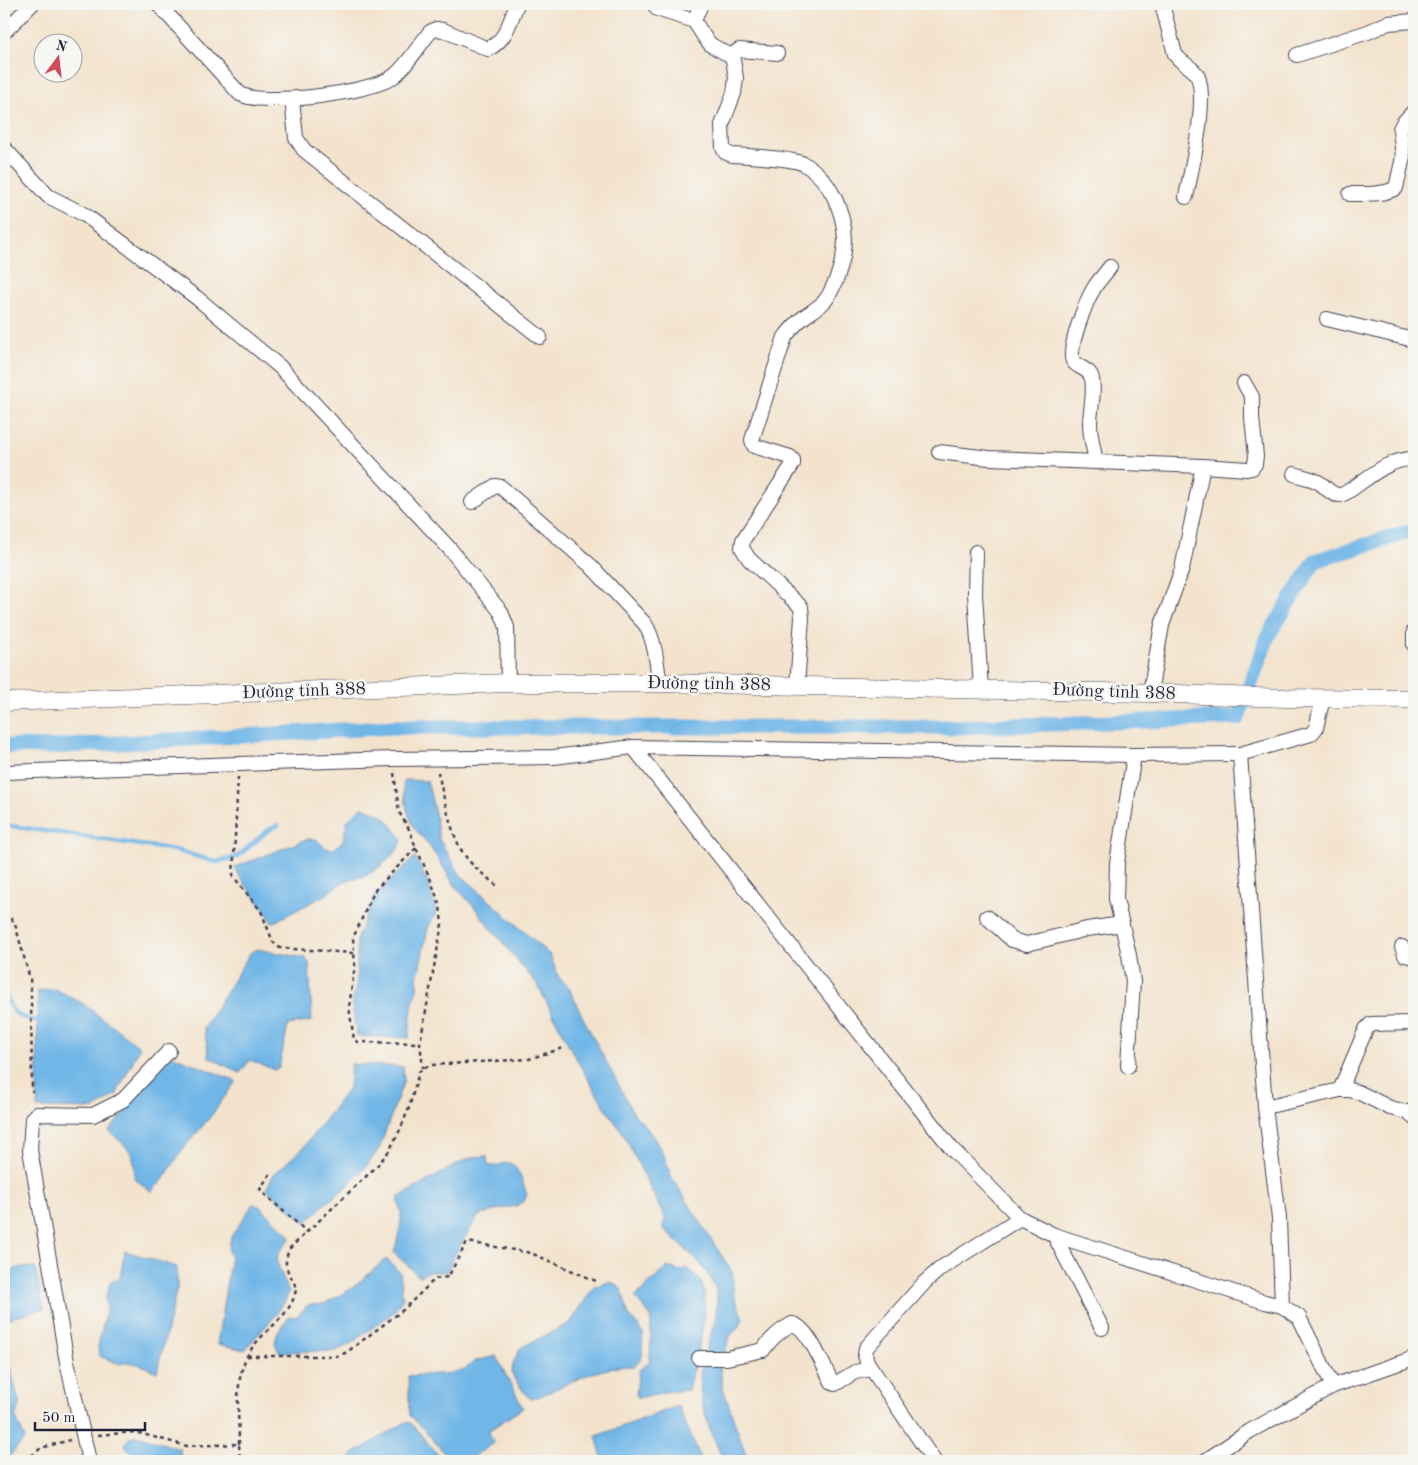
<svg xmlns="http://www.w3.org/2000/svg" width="1418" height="1465" font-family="'Old Standard TT',serif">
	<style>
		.water { fill: #70b6e7; stroke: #496c91 }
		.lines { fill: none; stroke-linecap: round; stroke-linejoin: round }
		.stream { stroke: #70b6e7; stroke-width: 4.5 }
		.canal { stroke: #70b6e7; stroke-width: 15 }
		.minor-casing { stroke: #413f51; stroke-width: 16 }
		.major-casing { stroke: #413f51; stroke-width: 19 }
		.path { stroke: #413f51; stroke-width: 2.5; stroke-dasharray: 4 4; stroke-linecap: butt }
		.minor { stroke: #fff; stroke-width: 14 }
		.major { stroke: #fff; stroke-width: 18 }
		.labels { text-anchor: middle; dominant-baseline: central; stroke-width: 5; stroke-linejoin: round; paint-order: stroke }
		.street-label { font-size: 18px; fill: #22223b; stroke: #f6f6f2 }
	</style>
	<rect width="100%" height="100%" fill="#f6f6f2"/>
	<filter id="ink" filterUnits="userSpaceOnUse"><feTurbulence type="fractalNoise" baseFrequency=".02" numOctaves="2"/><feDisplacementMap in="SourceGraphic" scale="10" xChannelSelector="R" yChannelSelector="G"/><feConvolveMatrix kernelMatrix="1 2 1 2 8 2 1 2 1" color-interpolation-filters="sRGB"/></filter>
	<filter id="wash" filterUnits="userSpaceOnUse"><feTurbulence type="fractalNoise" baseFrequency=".0096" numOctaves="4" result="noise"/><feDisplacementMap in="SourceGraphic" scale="20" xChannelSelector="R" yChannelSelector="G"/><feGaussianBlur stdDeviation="1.12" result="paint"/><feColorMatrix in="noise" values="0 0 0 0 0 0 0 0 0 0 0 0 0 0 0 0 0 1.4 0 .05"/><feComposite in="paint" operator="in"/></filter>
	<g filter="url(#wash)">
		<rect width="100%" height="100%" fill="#f3e3cd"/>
		<g class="water">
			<path d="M 405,780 L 427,781 L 435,813 L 439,839 L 460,874 L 550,955 L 559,978 L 568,986 L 583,1018 L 635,1116 C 650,1127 667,1158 671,1176 L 732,1272 L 734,1295 L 743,1319 L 739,1327 L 730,1336 L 720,1367 L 722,1385 L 748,1461 L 724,1461 C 712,1435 699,1407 700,1378 C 702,1349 725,1312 714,1285 C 704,1262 680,1246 663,1228 L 665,1218 L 623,1133 L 606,1109 L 574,1055 L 537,984 L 497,936 L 475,908 L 456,887 L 429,845 L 414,828 L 407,810 L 403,786 Z"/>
			<path d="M 362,807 C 386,814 387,820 402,839 C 401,852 375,872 363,877 C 356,879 361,876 355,878 C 346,879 333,888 327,894 L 272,923 C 263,903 244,888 235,867 L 308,839 L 316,839 C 323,845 323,849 334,849 L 343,840 L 347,821 Z"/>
			<polygon points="415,857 428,883 435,907 435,915 428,928 417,979 418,985 412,1006 409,1038 357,1036 352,1004 357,980 357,938 375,895"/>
			<polygon points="257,949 305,958 309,963 312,1021 288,1025 279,1068 274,1070 250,1060 240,1073 209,1057 204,1028 250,953"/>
			<polygon points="55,989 82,1003 140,1047 116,1095 94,1109 37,1108 38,991"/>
			<path d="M 171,1055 L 236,1081 L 211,1116 L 182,1150 L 163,1180 L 151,1192 L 134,1178 C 137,1151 127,1148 109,1131 L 126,1111 L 133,1095 Z"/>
			<polygon points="351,1064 403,1067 404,1080 379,1149 365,1168 342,1191 325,1204 306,1223 266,1189 274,1174 303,1148 349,1088"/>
			<polygon points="4,1094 14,1114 4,1117"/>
			<path d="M 487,1156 L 488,1165 C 496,1168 501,1163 509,1163 C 518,1164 524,1187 527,1195 L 524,1201 L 516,1206 L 496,1210 L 478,1216 L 454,1256 L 447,1272 L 428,1272 L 419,1276 L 394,1253 C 397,1240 402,1226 401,1213 C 401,1207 397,1204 399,1197 L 465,1160 L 474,1157 Z"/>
			<path d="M 253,1204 L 259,1206 L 289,1234 L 290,1239 L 278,1254 L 277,1263 L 289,1292 C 280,1316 260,1330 245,1350 L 217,1344 L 231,1256 L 228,1252 L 231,1237 Z"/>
			<polygon points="125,1251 177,1267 177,1288 157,1372 138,1364 127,1362 120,1364 99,1356 98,1346 107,1308 105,1300 110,1283 120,1278"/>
			<polygon points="386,1259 400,1272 403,1298 395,1311 349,1345 335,1351 279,1352 275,1343 277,1334 289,1316 296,1317 308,1305 324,1304 351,1289"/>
			<polygon points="21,1267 35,1268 44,1308 4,1320 4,1274"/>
			<path d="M 667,1267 L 681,1271 L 686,1268 C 693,1272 701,1279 703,1288 C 710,1313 694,1364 688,1390 L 665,1392 L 638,1398 L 636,1393 L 639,1370 C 642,1367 647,1365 649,1362 C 651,1357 651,1325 651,1317 L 635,1297 Z"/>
			<path d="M 609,1282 L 618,1285 L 623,1293 L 628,1314 L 643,1332 L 642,1357 L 634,1366 C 600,1365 568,1384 538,1397 L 532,1399 L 528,1397 L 515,1380 L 512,1373 L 513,1364 L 520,1348 L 570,1323 L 594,1287 Z"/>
			<polygon points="4,1345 20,1405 15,1416 25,1439 5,1461 4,1460"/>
			<polygon points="496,1356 523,1408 488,1431 494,1443 467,1461 452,1461 415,1420 410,1416 408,1376 452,1373 465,1369 475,1361"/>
			<polygon points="678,1406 702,1461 603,1461 596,1436"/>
			<polygon points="406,1422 411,1423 443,1461 348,1461 353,1454"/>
			<polygon points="134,1436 140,1436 180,1449 180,1461 135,1461 134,1456 125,1445 128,1439"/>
		</g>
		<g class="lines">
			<g class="stream">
				<polyline points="4,825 175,850 216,862 237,857 266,832 278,825"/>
				<path d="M 4,990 C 10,1011 16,1018 37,1021"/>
			</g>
			<polyline class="canal" points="4,746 50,747 394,727 958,727 1238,718 1268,636 1315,561 1414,530"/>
		</g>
	</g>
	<g filter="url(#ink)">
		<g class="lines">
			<defs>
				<g id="minor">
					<path d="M 158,4 L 240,94 C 263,107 373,93 394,76 C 406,67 420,44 430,32 L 436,29 L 443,30 L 488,49 C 506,41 510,21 517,4"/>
					<path d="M 654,4 L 657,9 L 694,21 L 705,38 L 711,45 L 731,56 L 733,60 L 736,78 L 734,93 L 722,125 L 723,148 L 725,152 L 732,155 C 749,156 792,158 804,164 C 830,178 844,212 845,239 C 845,258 837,282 827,298 C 822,306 812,311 804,317 C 796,323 791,329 785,337 L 752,440 L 754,446 L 790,457 L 793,460 L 793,464 L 743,540 L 742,548 L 749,559 L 801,607 L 802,618 L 797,686"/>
					<path d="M 1162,4 L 1175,54 C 1180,63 1192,66 1197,75 C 1209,97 1191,171 1186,197"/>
					<polyline points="694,21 701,4"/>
					<polyline points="4,32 32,4"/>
					<polyline points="1297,55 1368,32 1388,23 1414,21"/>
					<polyline points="731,56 739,50 777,53"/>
					<polyline points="292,99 296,138 304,150 540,337"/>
					<polyline points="4,148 48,196 85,215 197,298 280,367 450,549 501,612 507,627 508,683"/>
					<path d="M 1350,194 C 1364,194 1384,195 1396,188 L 1403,157 L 1400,129 L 1403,123 L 1414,111"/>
					<polyline points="1327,319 1414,340"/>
					<polyline points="939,452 989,458 1203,466"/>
					<path d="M 1096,462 C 1094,450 1090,437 1090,424 C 1090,410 1095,393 1092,379 C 1090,368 1078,369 1073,361 C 1067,349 1087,299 1094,288 C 1098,281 1105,274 1110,267"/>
					<path d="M 1294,474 C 1303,477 1312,478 1320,483 C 1326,487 1331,495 1339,495 C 1345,495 1351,489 1356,486 C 1373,474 1392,458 1414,459"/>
					<path d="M 472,502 L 495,486 L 501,487 L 591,566 L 645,624 C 656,642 656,663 660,683"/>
					<polyline points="976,552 975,594 981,689"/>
					<polyline points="1414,631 1414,645"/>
					<polyline points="1150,693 1162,625 1182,569 1203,466 1247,469 1252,468 1255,464 1256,456 1252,418 1252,397 1244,383"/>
					<polyline points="1323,698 1316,728 1311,734 1240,754 1265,1107 1279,1218 1282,1306 1299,1317 1333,1386"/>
					<polyline points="633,747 952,1149 1020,1218"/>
					<polyline points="4,772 392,759 554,757 633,747 1134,755 1240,754"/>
					<polyline points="987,917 1012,940 1027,944 1087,929 1122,924"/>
					<polyline points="1402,947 1405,955 1414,957"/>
					<polyline points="1128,1066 1133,981 1129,955 1116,899 1117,863 1134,755"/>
					<polyline points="1340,1090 1349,1090 1358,1092 1390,1108 1407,1112 1414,1118"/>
					<polyline points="1265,1107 1340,1090 1366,1029 1371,1024 1414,1023"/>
					<polyline points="1054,1235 1102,1328"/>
					<path d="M 699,1358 L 727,1358 L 763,1350 C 771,1338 779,1331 792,1324 C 808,1326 824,1368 832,1382 L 835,1384 L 855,1372 L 866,1370"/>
					<polyline points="89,1461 67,1362 30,1150 32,1119 36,1114 93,1115 123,1100 169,1051"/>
					<polyline points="934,1461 867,1362 865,1355 866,1348 925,1282 941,1268 1020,1218 1054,1235 1265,1302 1282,1306"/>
					<polyline points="1205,1461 1250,1431 1333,1386 1414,1358"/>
				</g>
				<polyline id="major" points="4,702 508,683 660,683 1150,693 1286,698 1414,699"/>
			</defs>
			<use href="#minor" class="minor-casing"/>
			<use href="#major" class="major-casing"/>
			<g class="path">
				<path d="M 438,772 C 443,794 452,840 466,857 C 474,868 487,877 497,886"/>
				<polyline points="394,773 399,812 410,831 416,848 430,878 440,906 442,924 420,1043 423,1068"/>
				<polyline points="238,777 233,876 261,911 273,942 280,948 353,953"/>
				<polyline points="416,848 375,890 353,938 355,965 349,1007 354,1040 358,1042 420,1043"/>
				<polyline points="4,914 10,917 15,924 30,979 31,991 32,1092"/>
				<polyline points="270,1174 260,1189 263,1193 307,1232"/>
				<polyline points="247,1356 339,1356 347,1352 403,1310 435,1279 448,1277 467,1242 531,1253 596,1281"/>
				<polyline points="98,1435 135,1432 187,1446 239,1444 240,1461"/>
				<path d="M 239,1444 C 239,1411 232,1372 255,1344 C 268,1328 289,1316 295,1294 C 300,1278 277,1273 290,1248 L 376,1167 L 389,1151 L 400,1130 L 409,1108 L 419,1072 L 423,1068 L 430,1065 L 529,1059 L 566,1047"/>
				<polyline points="25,1461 41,1448 70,1440"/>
				<polyline points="344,1461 348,1455"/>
			</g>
			<use href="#minor" class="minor"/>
			<use href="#major" class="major"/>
		</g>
	</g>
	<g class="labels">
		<g class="street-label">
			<text transform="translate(709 684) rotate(1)">Đường tỉnh 388</text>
			<text transform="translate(304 691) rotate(-2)">Đường tỉnh 388</text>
			<text transform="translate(1114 692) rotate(2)">Đường tỉnh 388</text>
		</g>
	</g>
	<rect width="1418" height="1465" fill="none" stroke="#f6f6f2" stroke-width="20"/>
	<g transform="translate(58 58) rotate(15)"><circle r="24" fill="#f6f6f2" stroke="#a1a1a9"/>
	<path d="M0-4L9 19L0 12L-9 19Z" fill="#d1495b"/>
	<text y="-8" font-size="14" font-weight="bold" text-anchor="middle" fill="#22223b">N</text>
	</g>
	<path d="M35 1422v8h110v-8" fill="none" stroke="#22223b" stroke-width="2.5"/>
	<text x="42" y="1422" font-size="15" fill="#22223b" stroke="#f6f6f2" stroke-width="4" paint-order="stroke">50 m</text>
</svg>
